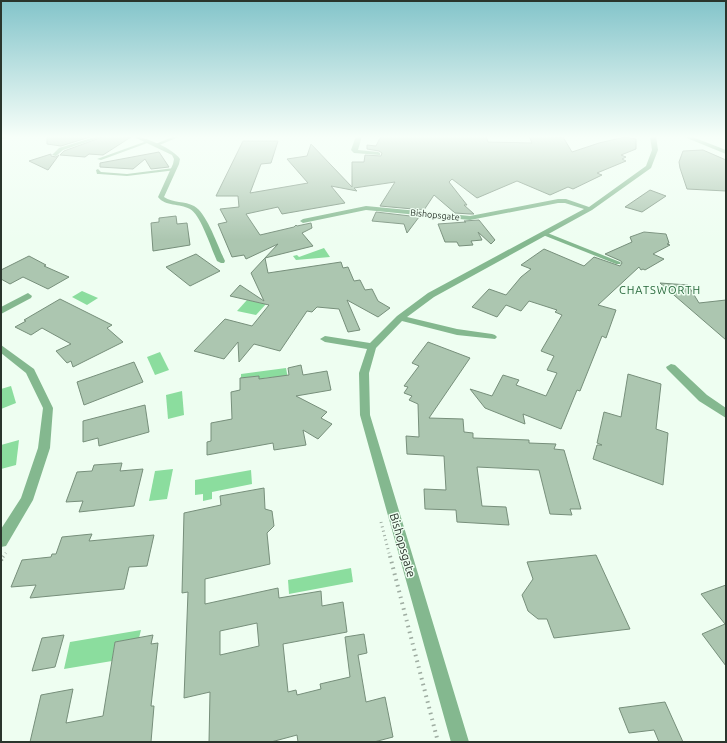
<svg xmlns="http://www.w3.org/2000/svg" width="727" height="743" font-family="Ubuntu,sans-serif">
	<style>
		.water { fill: #8bdd9e }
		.building { fill: #acc6b0; stroke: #778f7b; fill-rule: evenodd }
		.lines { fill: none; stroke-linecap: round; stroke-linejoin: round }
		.path-far1 { stroke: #9eaca1; stroke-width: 3; stroke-dasharray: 1 3.5; stroke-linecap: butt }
		.path { stroke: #9eaca1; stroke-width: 4; stroke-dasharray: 1.5 4.5; stroke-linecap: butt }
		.lane { fill: #84b88f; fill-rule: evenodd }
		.street { fill: #84b88f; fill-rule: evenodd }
		.labels { text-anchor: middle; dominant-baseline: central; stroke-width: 3; stroke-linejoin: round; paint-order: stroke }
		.far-street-label { font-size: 9px; fill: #2a352c; stroke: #eefef1 }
		.neighbourhood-label { font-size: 11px; letter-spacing: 1px; fill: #246638; stroke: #eefef1 }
		.near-street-label { font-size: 12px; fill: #2a352c; stroke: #eefef1 }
	</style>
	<rect width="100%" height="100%" fill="#eefef1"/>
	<g class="water">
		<polygon points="324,248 330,257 296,260 293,256 297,255 299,257"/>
		<polygon points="82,291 98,298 87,305 72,297"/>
		<polygon points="247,300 266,304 256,315 237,311"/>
		<polygon points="160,352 169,370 155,375 147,357"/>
		<polygon points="286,368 288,379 274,381 273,377 264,378 259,383 259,376 241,378 241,374"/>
		<polygon points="11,386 16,403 1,409 1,389"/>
		<polygon points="182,391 184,415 168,419 166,395"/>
		<polygon points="19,440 16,465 1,469 1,445"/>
		<polygon points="173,469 167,499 149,501 155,471"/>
		<polygon points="251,470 252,484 212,492 212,499 203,501 203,494 195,495 195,480"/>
		<polygon points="351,568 353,582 289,594 288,580"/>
		<polygon points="141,630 139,638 115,642 112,661 64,669 70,642"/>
	</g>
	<g class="building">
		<polygon points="47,136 93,136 61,146 47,144"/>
		<polygon points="105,136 131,137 103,155 89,154 85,157 60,155 64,151"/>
		<polygon points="381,136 486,136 488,142 532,143 529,136 563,137 572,152 599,143 625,137 636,139 636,149 621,155 626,157 622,159 626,161 597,173 602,175 573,189 568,187 550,195 517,181 477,198 452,179 449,182 467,205 464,205 474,214 470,214 455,213 434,195 424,210 380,206 395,182 354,188 357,191 331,186 345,203 282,214 278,207 246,214 260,235 294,227 296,225 297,226 311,223 312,228 302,233 313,246 265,258 268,273 341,262 343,268 348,267 354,281 360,280 365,290 372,289 378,301 390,308 378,317 347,300 360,330 348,332 339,309 317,307 312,312 307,311 280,351 254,344 239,362 238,342 224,359 194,351 225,319 252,326 269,305 230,296 240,285 264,301 251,273 278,244 246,259 244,255 232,257 218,224 227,222 220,209 239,207 238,196 216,196 243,141 278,141 271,163 261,164 250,193 308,183 287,159 307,156 311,144 352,187 352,162 364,162 365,155 381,156 382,153 379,151 367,149 367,145 376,146"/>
		<polygon points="703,150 726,160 726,191 687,189 680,168 679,162 683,151"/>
		<polygon points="159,152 169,167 151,169 145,159 133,169 100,167 100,163"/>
		<polygon points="51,154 51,156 56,157 59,155 48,170 29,161"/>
		<polygon points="650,190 666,196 642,212 625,207"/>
		<polygon points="376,212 419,217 407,233 404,224 372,221"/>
		<polygon points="176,216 177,224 187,223 190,245 153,251 151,223 159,222 159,218"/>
		<polygon points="479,220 495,240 491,244 478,232 482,240 471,241 473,245 459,246 457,242 445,242 438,224 466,222 464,221"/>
		<polygon points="644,232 666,234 669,243 667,244 670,245 653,254 664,259 645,270 643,269 641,270 639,267 598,305 616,310 606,338 602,336 580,391 577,390 561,429 523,414 525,424 485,408 470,389 492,396 503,375 519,380 516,385 546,396 557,373 547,370 554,356 541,351 562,315 555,312 557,310 529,301 521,311 506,305 497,317 472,307 489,289 506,295 521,277 531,269 521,265 544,249 584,266 594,257 620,266 622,263 621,261 605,254 632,242 630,237"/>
		<polygon points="196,254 220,271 190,286 166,267"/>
		<polygon points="29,256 46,265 44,266 69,277 48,289 23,277 10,284 1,279 1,270"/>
		<polygon points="660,283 688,285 699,303 726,300 726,340"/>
		<polygon points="60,299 112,325 107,328 123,342 73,367 71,361 67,363 56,351 71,344 42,328 31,335 15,327 26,321 24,320"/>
		<polygon points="428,342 470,358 429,418 463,419 464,432 473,433 473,438 529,440 529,443 556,444 554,449 564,450 581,509 570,509 572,515 550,514 539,470 477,467 482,506 506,507 509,525 457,522 456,510 425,509 424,489 446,490 444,456 407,454 406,436 419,437 418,404 409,400 412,396 404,393 408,387 404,386 419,366 412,363"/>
		<polygon points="134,362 143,382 84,405 77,382"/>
		<polygon points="301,365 303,375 327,371 331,390 296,396 327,412 321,418 332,424 318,439 303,430 306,445 274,450 273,443 207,455 207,442 211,441 211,423 232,419 231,392 240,390 240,378 259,376 259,379 289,375 288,368"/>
		<polygon points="628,374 661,384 656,429 668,433 663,485 593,459 597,445 602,445 597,443 604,412 621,417"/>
		<polygon points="145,405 149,432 99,446 98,438 83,442 83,421"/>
		<polygon points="122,463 120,471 143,469 134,506 79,512 83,501 66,502 77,472 92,471 94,465"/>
		<path d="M 264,488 L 265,509 L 272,511 L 274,526 L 267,533 L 270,564 L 205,579 L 205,604 L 278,588 L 279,598 L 321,591 L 322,606 L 343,602 L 347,632 L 283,644 L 288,692 L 296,690 L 297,695 L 321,689 L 320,684 L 350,677 L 345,637 L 364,634 L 367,653 L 358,655 L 366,702 L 385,697 L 393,737 L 374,742 L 298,742 L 297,735 L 271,742 L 209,742 L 210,692 L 184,698 L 188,592 L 182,593 L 184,513 L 221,505 L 220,496 ZM 257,623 L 259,646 L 220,655 L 220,631 Z"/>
		<polygon points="92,534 89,541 154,535 147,566 129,567 124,589 30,598 36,585 11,587 22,560 51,557 52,554 56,554 62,537"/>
		<polygon points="596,555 630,629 554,638 547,619 538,619 528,611 522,595 533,579 527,562"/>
		<polygon points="726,585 726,666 702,634 725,624 701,594"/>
		<polygon points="64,635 55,667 32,671 42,638"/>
		<polygon points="153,635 151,644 158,643 151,706 154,706 151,742 30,742 41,695 73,689 66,723 103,716 115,642"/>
		<polygon points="665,702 683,742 659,742 654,730 629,733 619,708"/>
	</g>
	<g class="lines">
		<g class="path-far1">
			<polyline points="381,522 390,557"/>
			<polyline points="3,557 6,553"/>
		</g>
		<g class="path">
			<polyline points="390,556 438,742"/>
			<polyline points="1,560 4,556"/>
		</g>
		<g class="lane">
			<polygon points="98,136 104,136 63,150 56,156 52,155 59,148"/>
			<polygon points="175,136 181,136 157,146 153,145"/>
			<polygon points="147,141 150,142 101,160 97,159"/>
			<polygon points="174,168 176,169 176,170 127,176 99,174 97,174 96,170 98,169 101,172 127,174"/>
			<polygon points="545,232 620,262 621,263 620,264 616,264 543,235 542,234"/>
		</g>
		<g class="street">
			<polygon points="1,136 15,136 1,139"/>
			<path d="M 132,136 C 144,136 174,149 180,159 L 179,164 L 164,197 C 173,203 185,201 194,206 C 207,213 218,247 225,261 L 224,263 L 221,263 L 217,261 C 211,248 201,215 190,209 C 179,203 166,207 158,197 L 173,164 L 174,159 L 172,155 Z"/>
			<polygon points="356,136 362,136 358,150 378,152 380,153 380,155 354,153 351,150"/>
			<polygon points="650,136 656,136 658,150 651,168 592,210 434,297 407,317 457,329 492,334 495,335 497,337 495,339 457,335 402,321 376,348 369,373 370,415 469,742 451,742 360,415 359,373 367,349 325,342 320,339 325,336 370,343 397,316 428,293 584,209 565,203 558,203 470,220 366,210 303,223 300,221 303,219 366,206 470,216 558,199 566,199 589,207 646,166 652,150"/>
			<polygon points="682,136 690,136 726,150 726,154"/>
			<polygon points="28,293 32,296 31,298 1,314 1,307"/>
			<polygon points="1,345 34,369 53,408 50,448 33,500 6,546 1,547 1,529 21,498 38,448 43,408 26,373 1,353"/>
			<polygon points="671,364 675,365 707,395 726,408 726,418 699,401 667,369 666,367"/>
		</g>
	</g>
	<linearGradient id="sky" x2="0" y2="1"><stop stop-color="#83c4ca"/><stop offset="0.57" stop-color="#f7fff9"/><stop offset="1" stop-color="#f7fff9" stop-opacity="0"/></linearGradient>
	<rect width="727" height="240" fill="url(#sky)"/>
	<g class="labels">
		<g class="far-street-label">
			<text transform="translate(435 215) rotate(6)">Bishopsgate</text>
		</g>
		<g class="neighbourhood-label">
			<text x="660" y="290">CHATSWORTH</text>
		</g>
		<g class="near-street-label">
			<text transform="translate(403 545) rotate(74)">Bishopsgate</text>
		</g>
	</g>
	<rect width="727" height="743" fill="none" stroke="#2a352c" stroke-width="4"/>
</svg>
